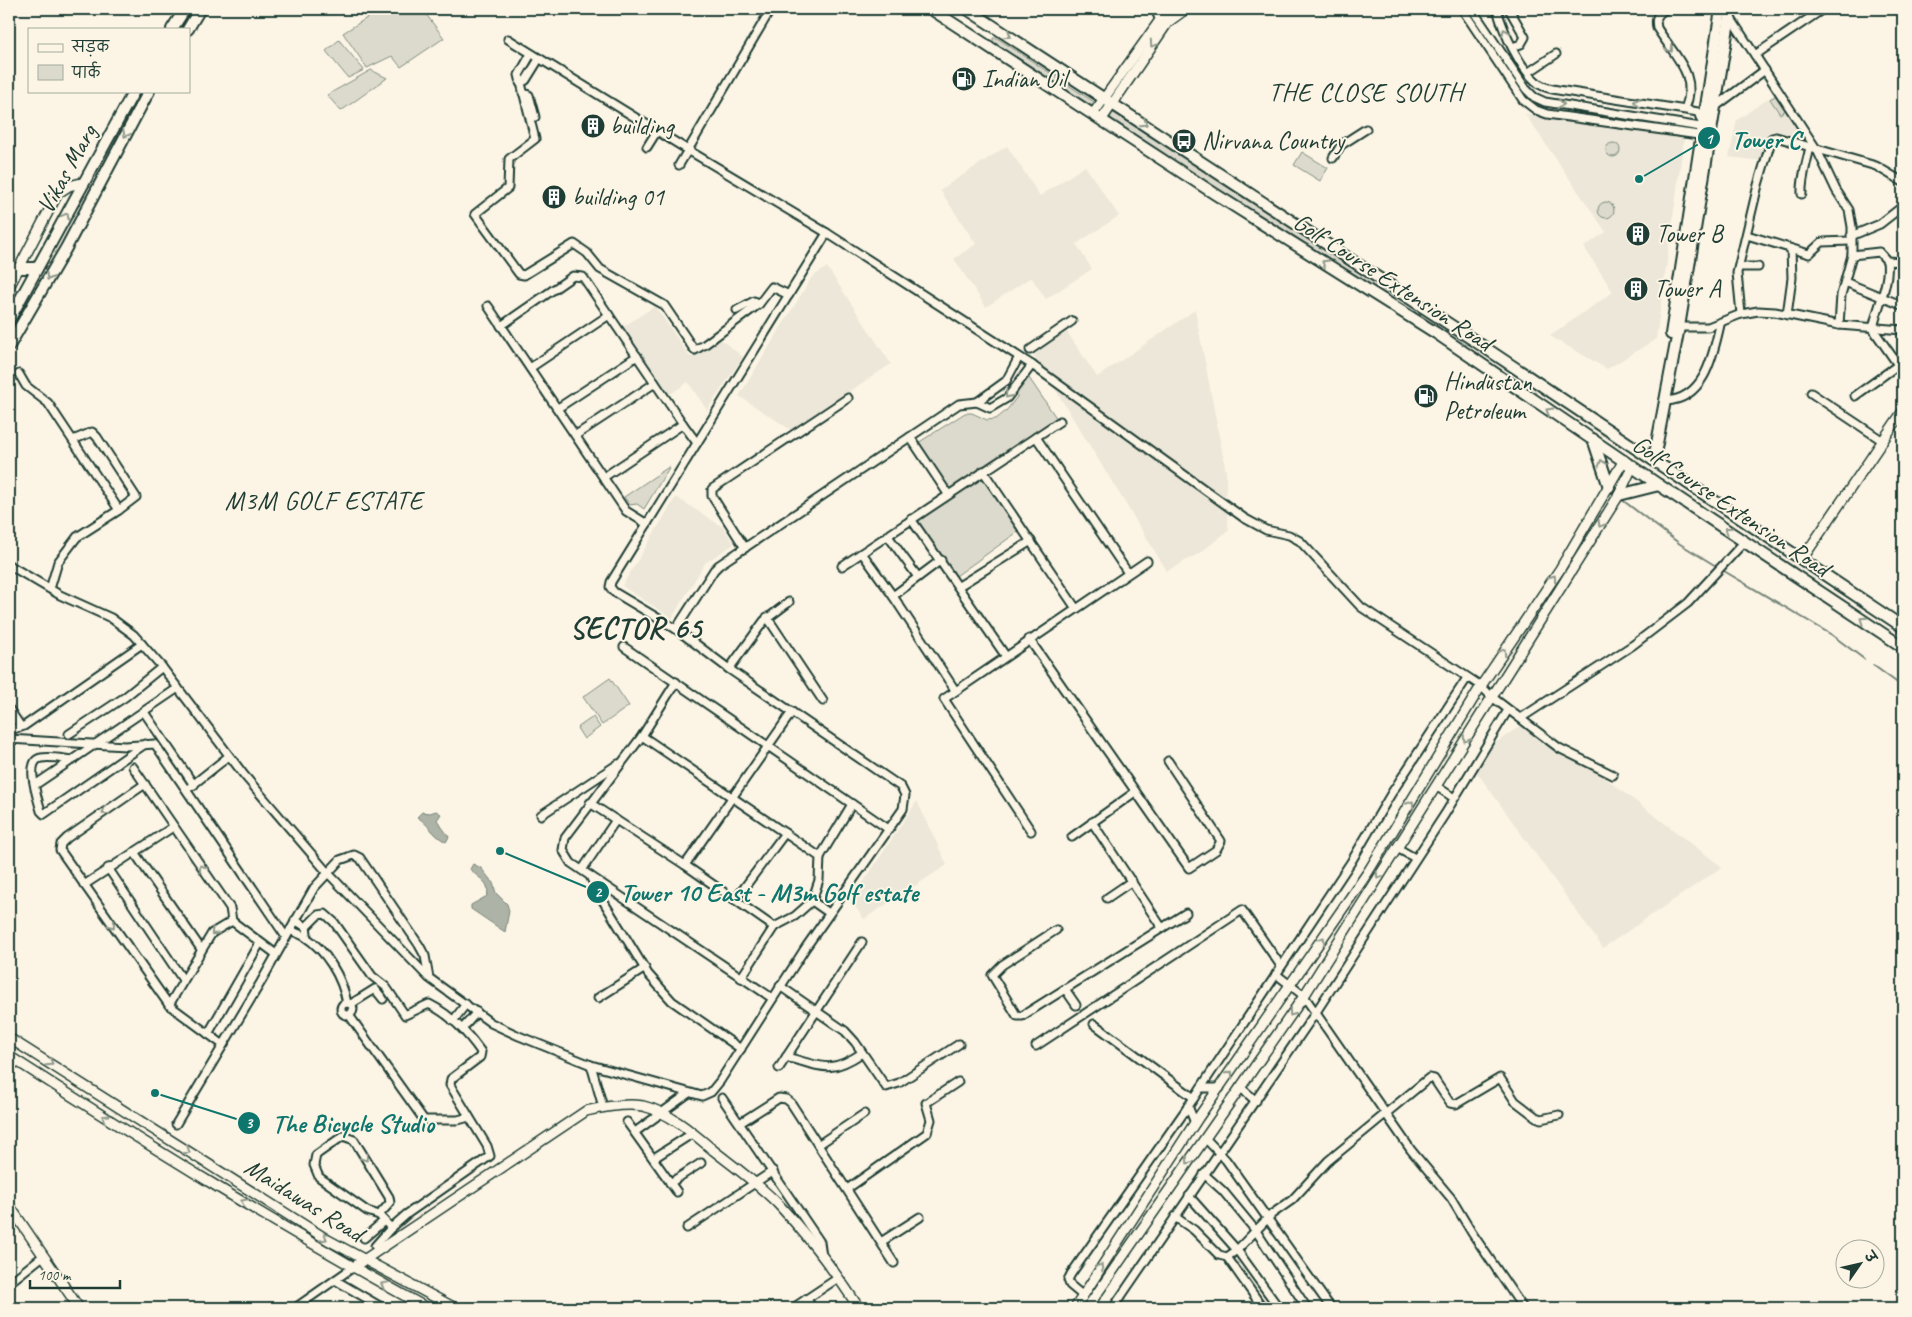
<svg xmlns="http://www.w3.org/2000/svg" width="1912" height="1317" font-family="Caveat,'Playpen Sans Deva',sans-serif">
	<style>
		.built { fill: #ece7d8 }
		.green { fill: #dcdacc; stroke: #7e8c80 }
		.water { fill: #aeb3a7; stroke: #758479 }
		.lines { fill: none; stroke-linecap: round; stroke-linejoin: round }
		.stream { stroke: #758479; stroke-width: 2 }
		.minor-casing { stroke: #1f3d34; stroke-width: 11 }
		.tertiary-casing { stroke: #1f3d34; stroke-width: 12 }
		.secondary-casing { stroke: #1f3d34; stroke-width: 14 }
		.minor { stroke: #fcf5e5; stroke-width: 7 }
		.tertiary { stroke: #fcf5e5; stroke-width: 9 }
		.secondary { stroke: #fcf5e5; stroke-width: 10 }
		.oneway { stroke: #8e998c }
		.labels { text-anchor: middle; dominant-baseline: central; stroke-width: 4; stroke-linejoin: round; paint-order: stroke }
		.poi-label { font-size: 25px; fill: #1f3d34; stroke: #fcf5e5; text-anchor: start }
		.street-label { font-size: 25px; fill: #1f3d34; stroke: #fcf5e5 }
		.neighbourhood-label { font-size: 26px; letter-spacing: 1px; fill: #1f3d34; stroke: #fcf5e5 }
		.district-label { font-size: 30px; font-weight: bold; letter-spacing: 1px; fill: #1f3d34; stroke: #fcf5e5 }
		.leader { fill: none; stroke: #0f766e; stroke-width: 2 }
		.callout-dot { fill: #0f766e; stroke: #fcf5e5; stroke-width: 2 }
		.mark-label { font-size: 15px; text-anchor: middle; font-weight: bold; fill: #fff }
		.callout-label { font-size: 26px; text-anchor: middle; font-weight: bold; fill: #0f766e; stroke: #fcf5e5; stroke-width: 4; stroke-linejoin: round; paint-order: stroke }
	</style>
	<rect width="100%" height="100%" fill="#fcf5e5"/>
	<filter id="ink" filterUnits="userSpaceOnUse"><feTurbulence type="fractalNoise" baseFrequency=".02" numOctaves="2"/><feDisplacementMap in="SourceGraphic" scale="10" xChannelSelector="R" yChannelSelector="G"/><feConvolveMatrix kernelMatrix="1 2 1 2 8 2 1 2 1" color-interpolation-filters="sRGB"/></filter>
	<g filter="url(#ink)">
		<g class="built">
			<polygon points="1776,93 1809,142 1807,144 1772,133 1763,161 1729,157 1737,120"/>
			<polygon points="1525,114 1684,139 1656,339 1607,369 1550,336 1613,292 1584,247 1606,232"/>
			<polygon points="1007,146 1040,196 1085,166 1119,216 1076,244 1092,269 1046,299 1031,277 986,307 954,259 976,244 940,190"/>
			<polygon points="827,267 891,364 791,430 739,396 812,277"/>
			<polygon points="655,306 690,357 720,339 743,357 707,410 688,382 669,395 623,327"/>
			<polygon points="1195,310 1226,472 1226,503 1229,530 1200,553 1167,571 1034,355 1065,329 1097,377"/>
			<polygon points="676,497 724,528 734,544 705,563 672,618 622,586"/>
			<polygon points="1529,720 1722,867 1603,948 1469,761"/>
			<polygon points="917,801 947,865 864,919 851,901"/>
		</g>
		<g class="green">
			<polygon points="381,9 422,9 444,38 401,67 392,56 367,68 343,33"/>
			<polygon points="993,38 997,38 1097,104 1091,107 993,43"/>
			<polygon points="339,40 364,70 348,78 326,51"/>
			<polygon points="371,70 387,78 341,111 327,95"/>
			<polygon points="1777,95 1787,109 1780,114 1770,99"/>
			<path d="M 1114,113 L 1464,339 L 1467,344 L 1464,346 C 1345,273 1228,196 1111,119 L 1110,115 Z"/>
			<circle cx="1613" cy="150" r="7"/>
			<polygon points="1302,152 1328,168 1320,181 1294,165"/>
			<circle cx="1606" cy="210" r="8"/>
			<polygon points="1027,375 1057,419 951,492 918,443 965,413 972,413 987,420 996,419 1006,411 1017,397 1019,384"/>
			<polygon points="670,466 644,509 637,504 630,505 624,497"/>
			<polygon points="981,477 1019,531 956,576 917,521"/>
			<polygon points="610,678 629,706 602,725 583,697"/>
			<polygon points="593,717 600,727 584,739 577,728"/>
		</g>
		<g class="water">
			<path d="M 436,811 L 441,814 L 437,820 L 449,837 L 446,842 C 431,834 430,825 417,817 L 422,812 L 430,813 Z"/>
			<path d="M 473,864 L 481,868 L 493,883 L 496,893 L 507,904 L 509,911 L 505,932 L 471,909 L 471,905 L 487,896 C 491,881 478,879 470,869 Z"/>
		</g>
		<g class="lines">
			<g class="stream">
				<polyline points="1611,492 1615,495"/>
				<polyline points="1621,499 1680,544 1716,566"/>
				<polyline points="1724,571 1832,635 1864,659"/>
				<polyline points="1873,665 1903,687"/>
			</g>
			<defs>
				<g id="minor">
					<polyline points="771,9 688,150 827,233 1032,365 1244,518 1266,530 1289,535 1300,541 1361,607 1481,686 1492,697 1559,748 1613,775"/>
					<polyline points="1155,9 1161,23"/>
					<polyline points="1462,9 1523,100 1536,110 1547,114 1706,136"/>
					<polyline points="1472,9 1526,89 1534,97 1545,102 1707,128"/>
					<path d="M 1497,9 C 1503,31 1520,70 1539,84 C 1544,87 1552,89 1558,90 L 1692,111 L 1698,112 L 1701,120 L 1705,121"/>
					<polyline points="1509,9 1525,37 1521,44 1512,47"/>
					<path d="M 1666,9 C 1657,14 1655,18 1657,28 C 1675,57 1699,75 1685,109"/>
					<polyline points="1730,17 1817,150 1836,190 1849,210 1852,227 1852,255 1841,295 1839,325"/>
					<polyline points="508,39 688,150 679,165"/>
					<polyline points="531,54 519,75 535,139 509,159 508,188 475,214 519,274 524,275 574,244 587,253 600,269 664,305 693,348 695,350 700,347"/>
					<polyline points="1755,55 1823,9"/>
					<polyline points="1529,72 1556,54"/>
					<polyline points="520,83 526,80 539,59"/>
					<polyline points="523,93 529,95 535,117"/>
					<polyline points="1715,107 1765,70"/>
					<polyline points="647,147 657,131"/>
					<polyline points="1333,158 1341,145 1366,129"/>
					<path d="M 1802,194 C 1801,179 1807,162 1810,147"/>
					<polyline points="1747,235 1809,254 1822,242 1850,241"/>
					<polyline points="1851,236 1880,224 1903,206"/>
					<polyline points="1852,255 1879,252 1887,261 1903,262"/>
					<path d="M 1887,261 C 1890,283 1877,307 1873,329 L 1903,372"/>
					<polyline points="1739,267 1758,267"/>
					<polyline points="1845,282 1901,305"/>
					<polyline points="488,306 626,511 647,524"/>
					<polyline points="737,310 754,301 759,304"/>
					<polyline points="1741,314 1737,273 1758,185 1772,138 1776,137 1876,166 1903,182"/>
					<polyline points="1787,315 1792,278 1791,249"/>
					<polyline points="501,326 573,276 583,277 683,424 697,443"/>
					<polyline points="1675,327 1708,327 1741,314 1758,311 1775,312 1839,325 1903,330"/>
					<polyline points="704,345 759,304 772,287 789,295"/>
					<polyline points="1030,350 1072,321"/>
					<polyline points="530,368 609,315"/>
					<polyline points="19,374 26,386 48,403 119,510 77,537 58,562 50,589"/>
					<polyline points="1811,393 1883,441"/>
					<polyline points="1855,396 1898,365"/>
					<path d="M 1666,401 C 1705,399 1713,355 1720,325"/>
					<polyline points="977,402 1006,381 1019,357"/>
					<polyline points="558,408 637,356"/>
					<polyline points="576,435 655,383"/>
					<polyline points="910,437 948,494"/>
					<polyline points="1036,437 1128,573"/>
					<polyline points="73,440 92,432 97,437 136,497 119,510"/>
					<polyline points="983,471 1075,607"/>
					<polyline points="604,477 683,424"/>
					<polyline points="911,519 1005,655"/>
					<polyline points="888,536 918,577"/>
					<polyline points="745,548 712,496 712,489 848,398"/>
					<polyline points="862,553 893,596 955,690"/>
					<polyline points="9,565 60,595 111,618 134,635 162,667 244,775 327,872 428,977"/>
					<polyline points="842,566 1060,421"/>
					<polyline points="959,586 1031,541"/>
					<polyline points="893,596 941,560"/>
					<polyline points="767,617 823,701"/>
					<polyline points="676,629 714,570 719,565 959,404 977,402 990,408 1007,398 1032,365"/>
					<polyline points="1029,639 1189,868 1216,850 1221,841 1168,761"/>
					<polyline points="624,647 887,828"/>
					<polyline points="729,669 764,621 789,602"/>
					<polyline points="676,682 642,736 565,838 563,850 571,863 772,998"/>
					<polyline points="9,709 21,727"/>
					<polyline points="144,712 194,785"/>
					<polyline points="1521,718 1633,645 1688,603 1745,541"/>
					<polyline points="9,730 24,726 142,644"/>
					<polyline points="69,734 125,697 162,667"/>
					<polyline points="642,736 820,857 819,880 812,901 795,916 774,927 741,978"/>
					<polyline points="9,739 125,746 155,744 286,937"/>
					<path d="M 73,760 C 63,759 51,756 41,758 C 24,761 38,799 41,811 L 44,814 L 145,744"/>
					<polyline points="133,767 230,908 232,921"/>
					<polyline points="145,784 67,838 61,844 60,850 169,1005 222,1044"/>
					<polyline points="35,785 178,688"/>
					<polyline points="1436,786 1454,798"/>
					<polyline points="190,787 229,756"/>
					<polyline points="590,803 685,865 774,927"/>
					<polyline points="541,815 618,764"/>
					<polyline points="1092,822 1162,928"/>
					<polyline points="1031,831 944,699 1147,561"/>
					<polyline points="1072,837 1135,792"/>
					<polyline points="1397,848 1415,858"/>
					<polyline points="134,852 201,949"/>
					<polyline points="820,857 852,804"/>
					<polyline points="685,865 792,712"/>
					<polyline points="108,868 183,980"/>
					<polyline points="582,870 616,820"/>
					<polyline points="590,876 597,891 648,974 672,1001 741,1049"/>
					<polyline points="84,885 173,827"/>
					<polyline points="1107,898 1132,881"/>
					<polyline points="735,900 785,833"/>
					<polyline points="812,901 829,913"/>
					<polyline points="232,921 276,954"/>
					<path d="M 306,927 L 318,915 L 325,914 L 334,922 L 372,976 L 386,987 L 405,1015 L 429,1004 C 451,1015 467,1032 481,1052 L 480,1057 L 451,1079 L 450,1085 L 487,1146 L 490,1156 L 407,1214 L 391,1228 L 375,1246"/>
					<polyline points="290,930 304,936 307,933 306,927 295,920"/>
					<polyline points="1056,930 1002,965 992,975 1017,1016 1022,1016 1186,913"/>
					<path d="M 304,936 C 326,950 342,977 347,1003"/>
					<polyline points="1276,974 1304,996 1411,1150 1451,1198 1472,1233 1523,1308"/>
					<polyline points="780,986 845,1031 855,1042 886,1087 899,1083 959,1044"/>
					<polyline points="1065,989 1076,1005"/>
					<polyline points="598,998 645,968"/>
					<circle cx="347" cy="1009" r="6"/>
					<polyline points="351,1004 375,989 383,999"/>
					<polyline points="169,1005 212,933 232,921"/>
					<polyline points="349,1015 424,1120 458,1120 469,1117"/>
					<polyline points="453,1021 466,1004"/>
					<polyline points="1094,1024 1194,1098"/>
					<polyline points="462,1029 477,1012"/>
					<polyline points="208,1034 260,943"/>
					<polyline points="1036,1046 1242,910 1281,966"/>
					<path d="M 786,1057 C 822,1066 829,1075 862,1053"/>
					<polyline points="591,1065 603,1107"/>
					<polyline points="779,1068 862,942"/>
					<polyline points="1240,1087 1256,1101"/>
					<polyline points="1201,1088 1220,1088"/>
					<polyline points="722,1098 820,1242 822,1256"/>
					<polyline points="1188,1106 1195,1123"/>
					<polyline points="627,1122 677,1192"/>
					<polyline points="740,1123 779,1098 786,1099 791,1103 894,1263"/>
					<polyline points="176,1124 261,982 314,888 340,860 354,855 360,858 419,945 425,956 429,978 491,1023 519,1036 591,1065 702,1096 711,1092 720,1081 806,947 903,809 905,795 901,787 729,669 676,629 614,592 610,587 611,582 827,233"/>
					<polyline points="635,1132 689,1093"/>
					<polyline points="1205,1138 1226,1160 1331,1308"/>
					<polyline points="818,1145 864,1114"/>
					<polyline points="654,1158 693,1133"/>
					<polyline points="1204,1174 1223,1191 1256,1231 1307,1308"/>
					<polyline points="670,1183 701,1163"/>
					<polyline points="847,1189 927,1133 931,1120 926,1103 958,1082"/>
					<polyline points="1189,1196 1237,1250 1279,1308"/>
					<polyline points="379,1215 390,1203 389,1197 354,1140 343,1136 316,1155 314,1165 319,1177 367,1211 379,1215 391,1228"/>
					<polyline points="1175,1217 1194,1230 1219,1255 1227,1257 1237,1250 1272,1214 1292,1200 1328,1161 1429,1078 1434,1079 1450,1103 1456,1104 1500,1078 1515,1101 1536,1117 1541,1119 1559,1115"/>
					<polyline points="687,1228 773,1171"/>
					<polyline points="364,1238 384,1221"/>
					<polyline points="881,1242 920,1217"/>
					<polyline points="1227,1257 1263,1308"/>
					<polyline points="335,1280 383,1308"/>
					<polyline points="9,1283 43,1256"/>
					<polyline points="1082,1295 1070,1285 1068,1280 1071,1274 1194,1098 1351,862 1391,794 1467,678"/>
					<polyline points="806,1299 813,1308"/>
					<polyline points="295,1308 352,1268"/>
					<polyline points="793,1308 838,1278"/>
					<polyline points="1113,1308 1316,1012 1445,814 1508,710"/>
				</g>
				<g id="tertiary">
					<polyline points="1093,114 1160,20 1171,9"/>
					<polyline points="1102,119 1168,22 1186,9"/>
					<polyline points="9,287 58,193 69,186 85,182"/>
					<polyline points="1803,558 1903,411"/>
					<polyline points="9,1038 328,1240 455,1308"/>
					<path d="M 9,1056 C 146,1144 284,1230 427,1308"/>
					<polyline points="9,1205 79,1308"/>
					<path d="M 352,1268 L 586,1111 C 603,1107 625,1103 643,1106 C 669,1112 693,1133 713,1150 C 736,1168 760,1185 780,1206 C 809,1237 836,1273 859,1308"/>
					<polyline points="1075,1308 1198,1118 1368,872 1481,686 1560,569 1624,460"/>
					<polyline points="1087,1308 1304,996 1619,495 1633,465"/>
				</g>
				<g id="secondary">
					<polyline points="931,9 1215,194 1436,333 1659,485 1903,647"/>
					<polyline points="967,9 1478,343 1903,627"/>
					<polyline points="172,29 185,9"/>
					<polyline points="188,29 200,9"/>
					<polyline points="18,268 37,268"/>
					<polyline points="9,320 134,91"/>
					<polyline points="1671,334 1721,9"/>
					<polyline points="9,346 66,248 149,91"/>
					<polyline points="1593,439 1609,487"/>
					<polyline points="1654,459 1679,327 1731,9"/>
					<polyline points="1619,495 1659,485"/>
				</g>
			</defs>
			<use href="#minor" class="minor-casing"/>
			<use href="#tertiary" class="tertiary-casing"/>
			<use href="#secondary" class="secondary-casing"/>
			<use href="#minor" class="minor"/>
			<use href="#tertiary" class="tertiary"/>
			<use href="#secondary" class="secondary"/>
		</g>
		<defs><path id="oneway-chevron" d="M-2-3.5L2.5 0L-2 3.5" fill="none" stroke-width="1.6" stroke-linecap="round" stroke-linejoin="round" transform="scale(1.25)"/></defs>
		<g class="oneway">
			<use href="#oneway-chevron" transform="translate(1505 32) rotate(-114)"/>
			<use href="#oneway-chevron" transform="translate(1008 35) rotate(33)"/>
			<use href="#oneway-chevron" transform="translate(1153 44) rotate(125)"/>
			<use href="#oneway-chevron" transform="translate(1670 49) rotate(57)"/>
			<use href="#oneway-chevron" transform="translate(1637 102) rotate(-172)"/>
			<use href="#oneway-chevron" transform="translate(1561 104) rotate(8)"/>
			<use href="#oneway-chevron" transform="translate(1144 123) rotate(33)"/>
			<use href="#oneway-chevron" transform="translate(126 134) rotate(118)"/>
			<use href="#oneway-chevron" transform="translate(66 216) rotate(-61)"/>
			<use href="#oneway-chevron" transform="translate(1325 263) rotate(-148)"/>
			<use href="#oneway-chevron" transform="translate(49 277) rotate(120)"/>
			<use href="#oneway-chevron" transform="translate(1008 395) rotate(129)"/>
			<use href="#oneway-chevron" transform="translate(1549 411) rotate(-149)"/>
			<use href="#oneway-chevron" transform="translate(1602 463) rotate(-109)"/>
			<use href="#oneway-chevron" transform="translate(1601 524) rotate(122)"/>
			<use href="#oneway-chevron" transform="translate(1728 530) rotate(-147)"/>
			<use href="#oneway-chevron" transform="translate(1553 578) rotate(-55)"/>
			<use href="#oneway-chevron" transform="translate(1863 620) rotate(-146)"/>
			<use href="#oneway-chevron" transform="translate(1503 652) rotate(-57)"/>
			<use href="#oneway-chevron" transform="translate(1466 739) rotate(122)"/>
			<use href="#oneway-chevron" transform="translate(1411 804) rotate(-58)"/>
			<use href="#oneway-chevron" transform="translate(105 812) rotate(145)"/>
			<use href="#oneway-chevron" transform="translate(202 868) rotate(-125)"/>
			<use href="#oneway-chevron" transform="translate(1379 876) rotate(122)"/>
			<use href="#oneway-chevron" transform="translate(112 925) rotate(55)"/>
			<use href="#oneway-chevron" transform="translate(214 932) rotate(134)"/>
			<use href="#oneway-chevron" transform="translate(1322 940) rotate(-56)"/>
			<use href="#oneway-chevron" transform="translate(1292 1013) rotate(125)"/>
			<use href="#oneway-chevron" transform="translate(50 1063) rotate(33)"/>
			<use href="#oneway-chevron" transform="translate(1230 1074) rotate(-55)"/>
			<use href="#oneway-chevron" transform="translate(105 1118) rotate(-148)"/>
			<use href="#oneway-chevron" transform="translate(187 1151) rotate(33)"/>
			<use href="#oneway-chevron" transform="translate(365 1158) rotate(57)"/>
			<use href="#oneway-chevron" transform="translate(1189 1161) rotate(125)"/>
			<use href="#oneway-chevron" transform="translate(244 1202) rotate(-151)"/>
			<use href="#oneway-chevron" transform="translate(324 1238) rotate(31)"/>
			<use href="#oneway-chevron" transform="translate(1100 1267) rotate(-58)"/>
			<use href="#oneway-chevron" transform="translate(384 1285) rotate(-151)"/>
		</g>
	</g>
	<defs>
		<symbol id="fuel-disc" viewBox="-11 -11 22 22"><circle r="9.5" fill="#1f3d34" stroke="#fcf5e5"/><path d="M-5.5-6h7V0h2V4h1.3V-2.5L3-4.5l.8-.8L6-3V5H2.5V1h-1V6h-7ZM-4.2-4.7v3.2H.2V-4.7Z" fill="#fff"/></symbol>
		<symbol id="building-disc" viewBox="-11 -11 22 22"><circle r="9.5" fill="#1f3d34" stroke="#fcf5e5"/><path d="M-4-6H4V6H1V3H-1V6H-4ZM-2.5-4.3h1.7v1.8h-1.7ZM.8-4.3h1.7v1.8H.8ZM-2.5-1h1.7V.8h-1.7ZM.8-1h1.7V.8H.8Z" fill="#fff"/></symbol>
		<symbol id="bus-disc" viewBox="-11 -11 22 22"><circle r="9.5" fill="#1f3d34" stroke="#fcf5e5"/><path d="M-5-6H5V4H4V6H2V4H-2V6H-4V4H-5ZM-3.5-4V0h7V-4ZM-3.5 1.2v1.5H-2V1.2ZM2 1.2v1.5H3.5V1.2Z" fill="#fff"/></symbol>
	</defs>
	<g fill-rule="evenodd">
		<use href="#fuel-disc" x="950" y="65" width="28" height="28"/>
		<use href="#building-disc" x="579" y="112" width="28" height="28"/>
		<use href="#bus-disc" x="1170" y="127" width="28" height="28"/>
		<use href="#building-disc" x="540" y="183" width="28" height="28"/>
		<use href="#building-disc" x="1624" y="220" width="28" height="28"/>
		<use href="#building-disc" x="1622" y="275" width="28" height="28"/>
		<use href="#fuel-disc" x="1412" y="382" width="28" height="28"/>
	</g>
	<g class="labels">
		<g class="poi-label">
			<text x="982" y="79">Indian Oil</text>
			<text x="610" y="126">building</text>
			<text x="1202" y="141">Nirvana Country</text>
			<text x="572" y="197">building 01</text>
			<text x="1656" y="234">Tower B</text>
			<text x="1654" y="289">Tower A</text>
			<text x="1444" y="382">Hindustan<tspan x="1444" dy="29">Petroleum</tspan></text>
		</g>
		<g class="street-label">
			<text transform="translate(67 169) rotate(-61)">Vikas Marg</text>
			<text transform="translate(1393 282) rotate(33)">Golf Course Extension Road</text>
			<text transform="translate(1731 506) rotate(34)">Golf Course Extension Road</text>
			<text transform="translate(304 1200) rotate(32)">Maidawas Road</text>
		</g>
		<g class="neighbourhood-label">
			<text x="1366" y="92">THE CLOSE SOUTH</text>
			<text x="324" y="500">M3M GOLF ESTATE</text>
		</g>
		<g class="district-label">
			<text x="636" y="628">SECTOR 65</text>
		</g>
	</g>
	<path class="leader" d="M1639 179L1709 138M500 851L598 892M155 1093L249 1123"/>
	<g class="callout-dot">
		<circle cx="1639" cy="179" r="5"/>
		<circle cx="500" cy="851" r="5"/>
		<circle cx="155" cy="1093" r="5"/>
		<circle cx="1709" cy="138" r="12"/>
		<circle cx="598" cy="892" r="12"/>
		<circle cx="249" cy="1123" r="12"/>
	</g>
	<g class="mark-label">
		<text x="1709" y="144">1</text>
		<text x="598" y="897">2</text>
		<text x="249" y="1128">3</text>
	</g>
	<g class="callout-label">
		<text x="1766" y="148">Tower C</text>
		<text x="769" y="901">Tower 10 East - M3m Golf estate</text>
		<text x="353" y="1132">The Bicycle Studio</text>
	</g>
	<rect width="1912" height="1317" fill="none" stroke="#fcf5e5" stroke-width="30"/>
	<rect x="15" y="15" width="1882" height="1287" fill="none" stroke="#1f3d34" stroke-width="2" filter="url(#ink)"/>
	<rect x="28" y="28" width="162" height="65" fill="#fcf5e5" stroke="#a4ab9e"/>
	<rect x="38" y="44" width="25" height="8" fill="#fcf5e5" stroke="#a4ab9e"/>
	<text x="72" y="52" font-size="15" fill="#1f3d34">सड़क</text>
	<rect x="38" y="65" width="25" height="15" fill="#dcdacc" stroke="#a4ab9e"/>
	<text x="72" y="78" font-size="15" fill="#1f3d34">पार्क</text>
	<g transform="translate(1860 1264) rotate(56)"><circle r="24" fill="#fcf5e5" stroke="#a4ab9e"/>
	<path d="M0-4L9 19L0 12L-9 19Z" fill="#1f3d34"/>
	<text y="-8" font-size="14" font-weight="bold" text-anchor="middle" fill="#1f3d34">उ</text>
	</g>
	<path d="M30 1280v8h90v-8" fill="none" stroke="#1f3d34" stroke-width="2.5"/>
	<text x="38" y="1280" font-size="15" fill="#1f3d34" stroke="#fcf5e5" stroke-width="4" paint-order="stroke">100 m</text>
</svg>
